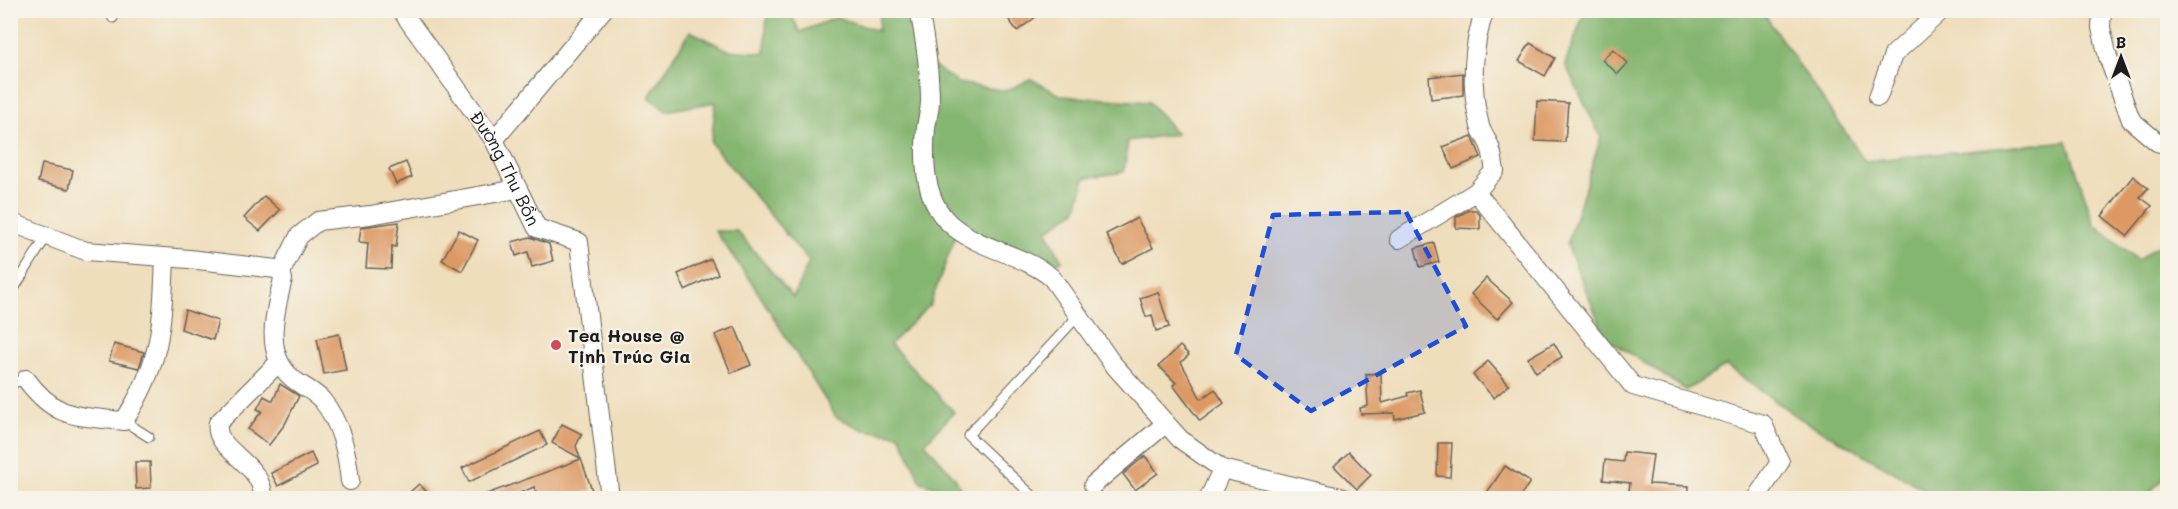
<svg xmlns="http://www.w3.org/2000/svg" width="2178" height="509" font-family="Mali,sans-serif">
	<style>
		.forest { fill: #85b671; stroke: #506946; stroke-width: 1.5 }
		.building { fill: #dc9964 }
		.lines { fill: none; stroke-linecap: round; stroke-linejoin: round }
		.service-casing { stroke: #666054; stroke-width: 11 }
		.minor-casing { stroke: #666054; stroke-width: 20 }
		.service { stroke: #fff; stroke-width: 9 }
		.minor { stroke: #fff; stroke-width: 18 }
		.marked { fill: #1d4ed8; fill-opacity: 0.2; stroke: #1d4ed8; stroke-width: 4.5; stroke-dasharray: 12 8; stroke-linejoin: round }
		.poi-dot { fill: #d1495b; stroke: #f7f3e8; stroke-width: 2 }
		.labels { text-anchor: middle; dominant-baseline: central; stroke-width: 4.5; stroke-linejoin: round; paint-order: stroke }
		.street-label { font-size: 18px; fill: #1c1c1c; stroke: #f7f3e8 }
		.poi-label { font-size: 18px; font-weight: bold; fill: #1c1c1c; stroke: #f7f3e8; text-anchor: start }
	</style>
	<rect width="100%" height="100%" fill="#f7f3e8"/>
	<filter id="ink" filterUnits="userSpaceOnUse"><feTurbulence type="fractalNoise" baseFrequency=".0167" numOctaves="2"/><feDisplacementMap in="SourceGraphic" scale="12" xChannelSelector="R" yChannelSelector="G"/><feConvolveMatrix kernelMatrix="1 2 1 2 8 2 1 2 1" color-interpolation-filters="sRGB"/></filter>
	<filter id="wash" filterUnits="userSpaceOnUse"><feTurbulence type="fractalNoise" baseFrequency=".008" numOctaves="4" result="noise"/><feDisplacementMap in="SourceGraphic" scale="24" xChannelSelector="R" yChannelSelector="G"/><feGaussianBlur stdDeviation="1.35" result="paint"/><feColorMatrix in="noise" values="0 0 0 0 0 0 0 0 0 0 0 0 0 0 0 0 0 1.4 0 .05"/><feComposite in="paint" operator="in"/></filter>
	<g filter="url(#wash)">
		<rect width="100%" height="100%" fill="#efdebc"/>
		<g class="forest">
			<polygon points="767,11 789,11 800,32 837,17 878,31 880,11 910,11 921,57 958,83 1006,91 1031,79 1062,96 1149,102 1177,134 1128,141 1124,172 1085,178 1077,209 1047,231 1062,261 1038,270 956,235 930,305 890,344 954,412 925,443 955,478 965,498 921,482 900,435 864,430 836,417 754,286 715,231 737,231 793,297 809,262 711,143 716,102 666,111 649,97 690,31 728,50 765,53"/>
			<polygon points="1585,11 1762,11 1865,161 2067,141 2094,224 2138,260 2167,239 2167,475 2144,498 1939,498 1798,417 1726,366 1686,390 1606,338 1567,245 1601,137 1565,64"/>
		</g>
		<g id="blocks">
			<g class="building">
				<polygon points="1002,10 1045,10 1017,31"/>
				<polygon points="1530,43 1555,58 1545,76 1519,61"/>
				<polygon points="1613,49 1628,63 1618,74 1602,60"/>
				<polygon points="1463,73 1463,95 1431,99 1429,77"/>
				<polygon points="1537,101 1568,103 1565,142 1535,141"/>
				<polygon points="1472,136 1481,157 1453,169 1443,147"/>
				<polygon points="406,162 412,177 396,184 389,169"/>
				<polygon points="42,164 73,170 69,189 38,182"/>
				<polygon points="2133,176 2148,188 2140,197 2152,206 2127,236 2102,216"/>
				<polygon points="264,196 280,210 260,231 244,218"/>
				<polygon points="1469,210 1476,210 1480,215 1480,229 1456,228 1456,217"/>
				<polygon points="1137,218 1153,248 1122,264 1106,234"/>
				<polygon points="399,222 396,247 392,246 391,269 366,268 368,243 359,242 361,227"/>
				<polygon points="459,230 478,240 462,271 442,260"/>
				<polygon points="530,237 549,244 553,261 532,267 528,252 516,256 512,242"/>
				<polygon points="1434,243 1439,262 1420,267 1415,248"/>
				<polygon points="711,259 718,274 685,290 678,274"/>
				<polygon points="1486,278 1513,302 1497,319 1471,294"/>
				<polygon points="1158,292 1169,327 1156,331 1152,315 1146,317 1140,298"/>
				<polygon points="185,310 218,321 213,340 181,329"/>
				<polygon points="735,327 751,365 731,373 715,335"/>
				<polygon points="339,334 346,370 324,374 317,339"/>
				<polygon points="1554,343 1562,357 1536,372 1528,358"/>
				<polygon points="114,344 144,352 139,368 109,361"/>
				<polygon points="1180,346 1189,355 1181,362 1201,399 1215,389 1224,403 1200,421 1173,385 1176,383 1159,366"/>
				<polygon points="1488,361 1509,385 1494,398 1473,375"/>
				<polygon points="1381,373 1382,403 1408,396 1407,393 1420,390 1425,412 1395,419 1394,413 1361,414 1360,408 1368,406 1366,374"/>
				<polygon points="280,384 299,396 285,424 269,445 248,429 262,411 257,409 264,396 273,401"/>
				<polygon points="562,424 582,434 576,446 580,458 552,443"/>
				<polygon points="540,431 547,445 469,482 462,468"/>
				<polygon points="1438,443 1452,443 1450,477 1437,476"/>
				<polygon points="1349,452 1371,475 1357,489 1334,466"/>
				<polygon points="1624,452 1653,455 1649,484 1689,486 1688,498 1628,498 1630,483 1603,480 1605,460 1623,462"/>
				<polygon points="311,453 317,466 278,486 271,473"/>
				<polygon points="1145,456 1158,473 1135,490 1123,474"/>
				<polygon points="581,459 592,490 569,498 539,498 534,487 508,498 476,498"/>
				<polygon points="135,462 150,462 151,488 136,489"/>
				<polygon points="1505,466 1530,482 1519,498 1493,498 1486,494"/>
				<polygon points="419,484 433,498 403,498"/>
			</g>
		</g>
	</g>
	<g filter="url(#ink)">
		<use href="#blocks" fill-opacity="0" stroke="#666054" stroke-width="1.5"/>
		<g class="lines">
			<defs>
				<g id="service">
					<polyline points="108,10 113,18"/>
					<polyline points="10,295 46,237"/>
					<polyline points="10,384 26,379"/>
					<polyline points="124,421 149,437"/>
					<polyline points="1035,498 968,435 1078,316"/>
				</g>
				<g id="minor">
					<path id="s1" d="M 401,10 L 494,140 L 537,228 L 579,242 L 610,498"/>
					<path d="M 919,10 C 925,40 930,71 930,101 C 930,110 927,119 926,128 C 923,163 924,205 955,228 C 985,251 1023,254 1052,278 L 1112,363 L 1180,439 L 1222,469 L 1344,498"/>
					<polyline points="2102,10 2101,28 2108,57 2131,120 2157,142 2168,145"/>
					<polyline points="1878,97 1893,55 1942,10"/>
					<polyline points="494,140 603,10"/>
					<polyline points="1476,192 1633,386 1763,424 1780,462 1756,498"/>
					<path d="M 10,222 L 86,251 L 189,259 L 276,269 L 281,272 L 283,279 C 275,312 263,353 292,378 C 301,386 314,391 322,400 C 341,423 347,452 350,481"/>
					<path d="M 1399,239 L 1476,192 L 1495,170 C 1493,163 1493,154 1490,147 C 1488,140 1482,134 1480,126 C 1470,89 1472,46 1485,10"/>
					<polyline points="281,272 299,236 318,221 370,215 517,189"/>
					<path d="M 26,379 C 56,420 78,416 124,421 C 162,362 162,326 165,258"/>
					<polyline points="1093,485 1165,424"/>
					<path d="M 263,498 C 264,463 212,450 218,423 L 278,363"/>
					<polyline points="1209,498 1222,469"/>
				</g>
			</defs>
			<use href="#service" class="service-casing"/>
			<use href="#minor" class="minor-casing"/>
			<use href="#service" class="service"/>
			<use href="#minor" class="minor"/>
		</g>
	</g>
	<path class="marked" d="M 1406,212 L 1466,326 L 1311,411 L 1236,355 L 1273,215 Z"/>
	<circle class="poi-dot" cx="556" cy="345" r="6"/>
	<g class="labels">
		<g class="street-label">
			<text stroke="none"><textPath href="#s1" startOffset="190">Đường Thu Bồn</textPath></text>
		</g>
		<g class="poi-label">
			<text x="568" y="335">Tea House @<tspan x="568" dy="21">Tịnh Trúc Gia</tspan></text>
		</g>
	</g>
	<rect width="2178" height="509" fill="none" stroke="#f7f3e8" stroke-width="36"/>
	<g transform="translate(2121 57)" stroke="#f7f3e8" stroke-width="4.5" paint-order="stroke">
	<path d="M0-4.5L10 22L0 15L-10 22Z" fill="#1c1c1c"/>
	<text y="-9" font-size="16" font-weight="bold" text-anchor="middle" fill="#1c1c1c">B</text>
	</g>
</svg>
